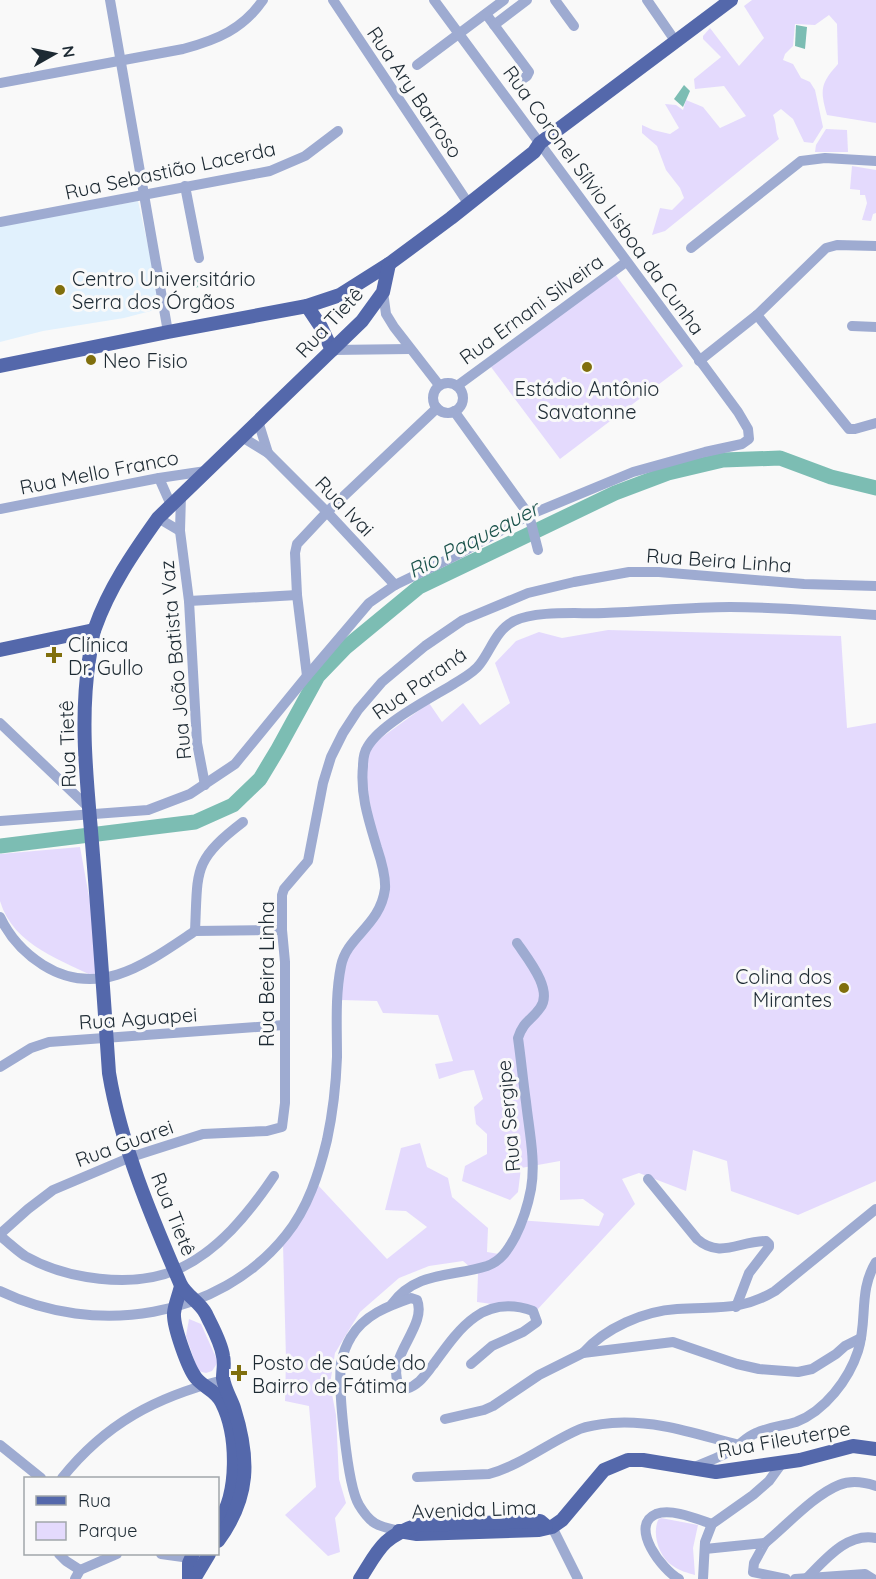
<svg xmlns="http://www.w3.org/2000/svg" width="876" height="1579" font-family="Quicksand,sans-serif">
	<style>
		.built { fill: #e1f1fd }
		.green { fill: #e4dafd }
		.water { fill: #7cbdb3 }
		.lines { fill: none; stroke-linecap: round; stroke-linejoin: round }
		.river { stroke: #7cbdb3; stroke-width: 15 }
		.minor { stroke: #9eabd1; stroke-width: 10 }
		.major { stroke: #5468ab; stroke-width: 14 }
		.poi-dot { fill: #806f0d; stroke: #f9f9f9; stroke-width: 2 }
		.labels { text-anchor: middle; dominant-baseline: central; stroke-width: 6; stroke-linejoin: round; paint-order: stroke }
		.street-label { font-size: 20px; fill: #1d2a33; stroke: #f9f9f9 }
		.poi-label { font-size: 20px; fill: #1d2a33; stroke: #f9f9f9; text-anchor: start }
		.water-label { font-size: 21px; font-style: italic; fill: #1a524b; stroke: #f9f9f9 }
	</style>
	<rect width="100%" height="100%" fill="#f9f9f9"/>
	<polygon class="built" points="138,201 162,308 124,318 43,331 0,342 0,226"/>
	<g class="green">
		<path d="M 752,0 L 876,0 L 876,123 L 827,115 C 820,90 820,84 838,64 L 837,24 L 829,15 L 815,25 L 795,24 L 793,46 L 785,54 L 783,60 L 793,64 L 801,78 L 810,82 L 815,90 L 823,127 L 813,143 L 804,142 L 793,119 L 781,109 L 773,115 C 777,124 775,131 779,139 L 665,231 L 652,235 L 660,208 L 672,210 L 684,198 L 680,188 L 666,170 L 657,146 L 642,133 L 642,125 L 653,130 L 670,134 L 679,128 L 665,104 L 676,105 L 683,110 L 686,100 L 703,107 L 720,128 L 746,116 L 724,86 L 695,89 L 694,79 L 721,57 L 703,39 L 703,36 L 710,28 L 739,66 L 764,38 L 744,6 Z"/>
		<polygon points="826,129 847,130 848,152 815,152 816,145"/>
		<polygon points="852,166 876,170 876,213 873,214 871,221 862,220 867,203 865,195 860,195 860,190 850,189"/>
		<polygon points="615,274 683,366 560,459 491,367"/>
		<polygon points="608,630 841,636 847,728 876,723 876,1181 798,1215 731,1191 727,1161 693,1150 686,1191 639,1173 622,1179 635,1204 537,1310 477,1302 478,1274 463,1261 429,1266 399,1278 360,1312 335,1353 330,1384 336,1415 339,1479 346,1503 335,1518 340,1552 328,1556 285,1515 316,1487 309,1406 285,1401 286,1359 283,1244 316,1183 387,1259 427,1227 406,1211 385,1210 401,1148 420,1143 427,1167 448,1178 452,1197 488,1228 487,1252 499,1254 507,1244 518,1220 599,1226 604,1214 583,1199 560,1200 560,1161 521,1168 518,1192 510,1200 462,1181 465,1166 487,1154 487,1134 476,1124 474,1107 483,1099 474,1070 464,1071 439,1079 435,1064 453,1061 438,1015 383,1013 377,1001 341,1000 344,962 378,903 383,883 366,779 365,760 374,743 429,703 442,722 463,703 480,725 510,703 495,663 516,641 539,632 562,638"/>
		<path d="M 80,847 L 100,957 L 101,980 C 64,961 13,946 0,901 C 0,888 0,868 0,854 Z"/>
		<polygon points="189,1319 201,1324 218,1362 212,1371 206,1373 198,1371 186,1336"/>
		<path d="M 661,1518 L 698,1525 L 693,1548 L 695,1575 C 688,1573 680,1571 673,1566 C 659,1557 652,1535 658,1520 Z"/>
	</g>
	<g class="water">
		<polygon points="796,25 807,27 805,49 795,46"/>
		<polygon points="684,85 690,91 683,107 674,99"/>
		<polygon points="212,274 214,284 194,288 192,278"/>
	</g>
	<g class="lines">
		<polyline class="river" points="0,846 195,822 233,805 260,779 278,749 318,676 345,648 419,587 615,493 668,473 723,460 780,458 831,477 876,488"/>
		<g class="minor">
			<polyline points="110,0 168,332"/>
			<polyline points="333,0 468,203"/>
			<polyline points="555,0 574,26"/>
			<polyline points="647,0 676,42"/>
			<polyline points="486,14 529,72 527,76 515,84"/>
			<polyline points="494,25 527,0"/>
			<polyline points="417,65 504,0"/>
			<path d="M 0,83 L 183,49 C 217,40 243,29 263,0"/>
			<polyline points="185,186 199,258"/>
			<polyline points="0,222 270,171 305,156 338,131"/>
			<polyline points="691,248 801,161 825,158 876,161"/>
			<polyline points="383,292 386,314 394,327 439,385"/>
			<polyline points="757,315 849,429 855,429 876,423"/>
			<polyline points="852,326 876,327"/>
			<polyline points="332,350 410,349"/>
			<polyline points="699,361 757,315 826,248 837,245 876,246"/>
			<circle cx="448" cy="398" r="15"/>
			<polyline points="457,386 626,262"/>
			<polyline points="454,411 529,515 538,550"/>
			<polyline points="258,421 268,453"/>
			<polyline points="242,437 268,453 327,512 395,585"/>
			<polyline points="159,478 171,505"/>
			<polyline points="181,495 180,531 189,601 197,743 205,785"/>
			<polyline points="0,509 159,478 206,471"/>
			<polyline points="158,518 180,531"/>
			<polyline points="189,601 297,595"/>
			<polyline points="307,676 297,595 295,553 297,544 327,512 437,408"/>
			<polyline points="0,723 89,808"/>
			<polyline points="0,821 148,810 190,794 235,764 307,676 369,603 395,585 457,555 529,515 633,472 705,452 742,444 749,439 748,429 738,412 434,0"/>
			<path d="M 0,917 C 10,938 24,953 43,965 C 99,1000 147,963 195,931"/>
			<path d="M 195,931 C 198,870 192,861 243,822"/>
			<polyline points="195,931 282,930"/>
			<polyline points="0,1067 31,1048 49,1042 284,1025"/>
			<path d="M 648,1179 L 697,1239 C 720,1259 739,1241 766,1241 L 769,1244 L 769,1247 L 749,1273 L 736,1307"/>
			<polyline points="0,1234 28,1209 53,1190 131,1157 203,1134 267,1131 282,1127 285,1103 285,962 282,930 282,895 284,889 308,861 323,783 331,757 343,733 358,710 382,682 425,646 463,620 528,593 574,582 629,572 659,572 804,584 876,586"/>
			<path d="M 0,1236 C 8,1242 16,1250 25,1256 C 66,1279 132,1289 176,1270 C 218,1252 249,1213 274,1176"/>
			<path d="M 0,1291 C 95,1337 219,1319 286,1235 C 308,1208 319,1173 327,1140 C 333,1112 336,1085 337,1057 C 337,1026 335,996 341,966 C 347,936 380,926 385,889 C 386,876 381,860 377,848 C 369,821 360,795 363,766 C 363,759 364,752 368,746 C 381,724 429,699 452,685 C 461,679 474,673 480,664 C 491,650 496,630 514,621 C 537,610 578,614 604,613 C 646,612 688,607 730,607 C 778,607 827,611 876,615"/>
			<path d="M 392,1304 C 416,1271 452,1277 487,1266 C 501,1261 508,1250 515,1237 C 522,1223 528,1205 531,1189 C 536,1161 529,1130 526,1102 C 523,1081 521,1059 518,1038 C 524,1020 531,1021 540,1008 C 554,990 527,958 517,943"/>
			<path d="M 583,1353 C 605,1328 644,1311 677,1309 C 715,1306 740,1312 775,1291 L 876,1209"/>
			<polyline points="445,1419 484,1410 493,1406 539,1375 583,1353 673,1342 737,1364 759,1369 798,1372 812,1369 836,1354 845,1346 861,1338"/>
			<polyline points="0,1445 41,1478"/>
			<path d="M 693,1468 C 705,1462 719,1458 730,1451 C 740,1445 746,1437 756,1433 C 769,1427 783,1426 796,1422 C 825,1411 849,1379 858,1351 C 868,1320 858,1291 876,1262"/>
			<path d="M 417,1477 L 489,1474 C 522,1465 549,1442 580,1429 C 590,1425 601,1424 612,1423 C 658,1420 695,1434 739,1445"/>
			<path d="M 62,1478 C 106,1423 156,1397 223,1380"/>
			<polyline points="552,1527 578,1579"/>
			<path d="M 399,1531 C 378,1526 371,1525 359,1505 C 347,1485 338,1388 341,1363 C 343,1354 346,1345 351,1337 C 364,1315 388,1306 411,1298 L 417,1300 C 428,1327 383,1359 400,1387 L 406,1389 C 419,1385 425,1375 433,1365 C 459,1329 483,1293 533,1311 L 537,1322 L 523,1332 L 492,1346 L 471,1364"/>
			<path d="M 765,1543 C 786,1526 814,1495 839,1485 C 851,1480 864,1482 876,1486"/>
			<polyline points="705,1549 765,1543 754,1563 753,1572 786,1579"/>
			<polyline points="59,1554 66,1561 80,1570"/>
			<polyline points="161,1554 190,1558"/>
			<polyline points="75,1579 80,1570 117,1554"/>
			<path d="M 679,1579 C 663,1571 628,1526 656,1514 C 672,1508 697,1519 712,1524"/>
			<polyline points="703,1579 705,1542 712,1524 753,1495 769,1481 782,1463"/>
			<polyline points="795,1579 865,1574 873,1579"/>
			<path d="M 806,1579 C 825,1560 847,1532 876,1538"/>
		</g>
		<g class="major">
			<polyline points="307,306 321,327 332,350"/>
			<polyline points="0,366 168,332 307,306 340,295 389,264 451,218 534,152 540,143 731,0"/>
			<polyline points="0,650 94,630"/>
			<path d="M 181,1286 C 179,1295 175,1304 174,1313 C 173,1326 188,1368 196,1378 C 204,1388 216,1390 222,1403 C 238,1435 239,1494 218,1523"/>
			<polyline points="399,1531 417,1534 539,1530 552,1527 562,1520 604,1470 628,1460 643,1460 716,1472 800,1460 853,1446 876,1449"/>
			<path d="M 218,1541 C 250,1497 250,1459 234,1408 C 231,1399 224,1388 223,1378 C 223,1371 225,1363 223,1356 C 221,1342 212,1327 206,1314 C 200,1302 185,1295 180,1283 C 151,1216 121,1145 109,1073 C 104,1000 99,927 93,855 C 88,790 79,725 89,660 C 91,650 91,638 95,628 C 109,588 133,553 158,518 L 362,321 L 383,292 L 389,264"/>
			<polyline points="189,1579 189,1563 193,1554"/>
			<polyline points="194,1579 209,1554"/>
			<path d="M 360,1579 C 379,1549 382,1537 418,1525 L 540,1521 L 546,1526"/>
		</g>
	</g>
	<g class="poi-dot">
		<circle cx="60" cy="290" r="6"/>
		<circle cx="91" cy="360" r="6"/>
		<circle cx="587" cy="367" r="6"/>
		<path d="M51 646h6v6h6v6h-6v6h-6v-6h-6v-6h6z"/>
		<circle cx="844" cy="988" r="6"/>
		<path d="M236 1364h6v6h6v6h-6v6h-6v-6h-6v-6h6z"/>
	</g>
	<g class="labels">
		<g class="street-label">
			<text transform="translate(415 92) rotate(56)">Rua Ary Barroso</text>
			<text transform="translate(170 170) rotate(-12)">Rua Sebastião Lacerda</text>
			<text transform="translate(604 200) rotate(54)">Rua Coronel Sílvio Lisboa da Cunha</text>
			<text transform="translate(531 309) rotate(-36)">Rua Ernani Silveira</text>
			<text transform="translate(329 322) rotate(-47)">Rua Tietê</text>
			<text transform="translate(99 472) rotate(-11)">Rua Mello Franco</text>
			<text transform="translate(345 506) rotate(46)">Rua Ivai</text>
			<text transform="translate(719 560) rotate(4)">Rua Beira Linha</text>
			<text transform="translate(175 660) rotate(-95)">Rua João Batista Vaz</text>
			<text transform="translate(419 683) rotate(-35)">Rua Paraná</text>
			<text transform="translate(67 744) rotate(-92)">Rua Tietê</text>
			<text transform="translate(266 974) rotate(-90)">Rua Beira Linha</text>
			<text transform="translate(138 1018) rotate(-4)">Rua Aguapei</text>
			<text transform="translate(508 1116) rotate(-95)">Rua Sergipe</text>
			<text transform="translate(124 1143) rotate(-20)">Rua Guarei</text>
			<text transform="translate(174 1214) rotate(68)">Rua Tietê</text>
			<text transform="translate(784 1439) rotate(-10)">Rua Fileuterpe</text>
			<text transform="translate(474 1509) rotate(-2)">Avenida Lima</text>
		</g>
		<g class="poi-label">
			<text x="72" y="278">Centro Universitário<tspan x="72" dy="23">Serra dos Órgãos</tspan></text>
			<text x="103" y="360">Neo Fisio</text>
			<text x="587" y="388" text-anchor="middle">Estádio Antônio<tspan x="587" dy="23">Savatonne</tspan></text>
			<text x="68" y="644">Clínica<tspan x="68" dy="23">Dr. Gullo</tspan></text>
			<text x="832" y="976" text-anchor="end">Colina dos<tspan x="832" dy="23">Mirantes</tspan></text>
			<text x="252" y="1362">Posto de Saúde do<tspan x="252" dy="23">Bairro de Fátima</tspan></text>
		</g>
		<g class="water-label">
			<text transform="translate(473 539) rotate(-27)">Rio Paquequer</text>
		</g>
	</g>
	<rect x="24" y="1477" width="195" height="78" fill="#f9f9f9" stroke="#a1a6aa" stroke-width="1.5"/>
	<rect x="36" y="1496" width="30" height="9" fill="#5468ab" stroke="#a1a6aa" stroke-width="1.5"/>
	<text x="78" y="1507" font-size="18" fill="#1d2a33">Rua</text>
	<rect x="36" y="1522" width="30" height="18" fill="#e4dafd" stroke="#a1a6aa" stroke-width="1.5"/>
	<text x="78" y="1537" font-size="18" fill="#1d2a33">Parque</text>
	<g transform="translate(54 54) rotate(81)" stroke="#f9f9f9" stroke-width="4.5" paint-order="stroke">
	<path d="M0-4.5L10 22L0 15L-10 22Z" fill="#1d2a33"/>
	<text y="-9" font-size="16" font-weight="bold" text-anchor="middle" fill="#1d2a33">N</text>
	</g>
</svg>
